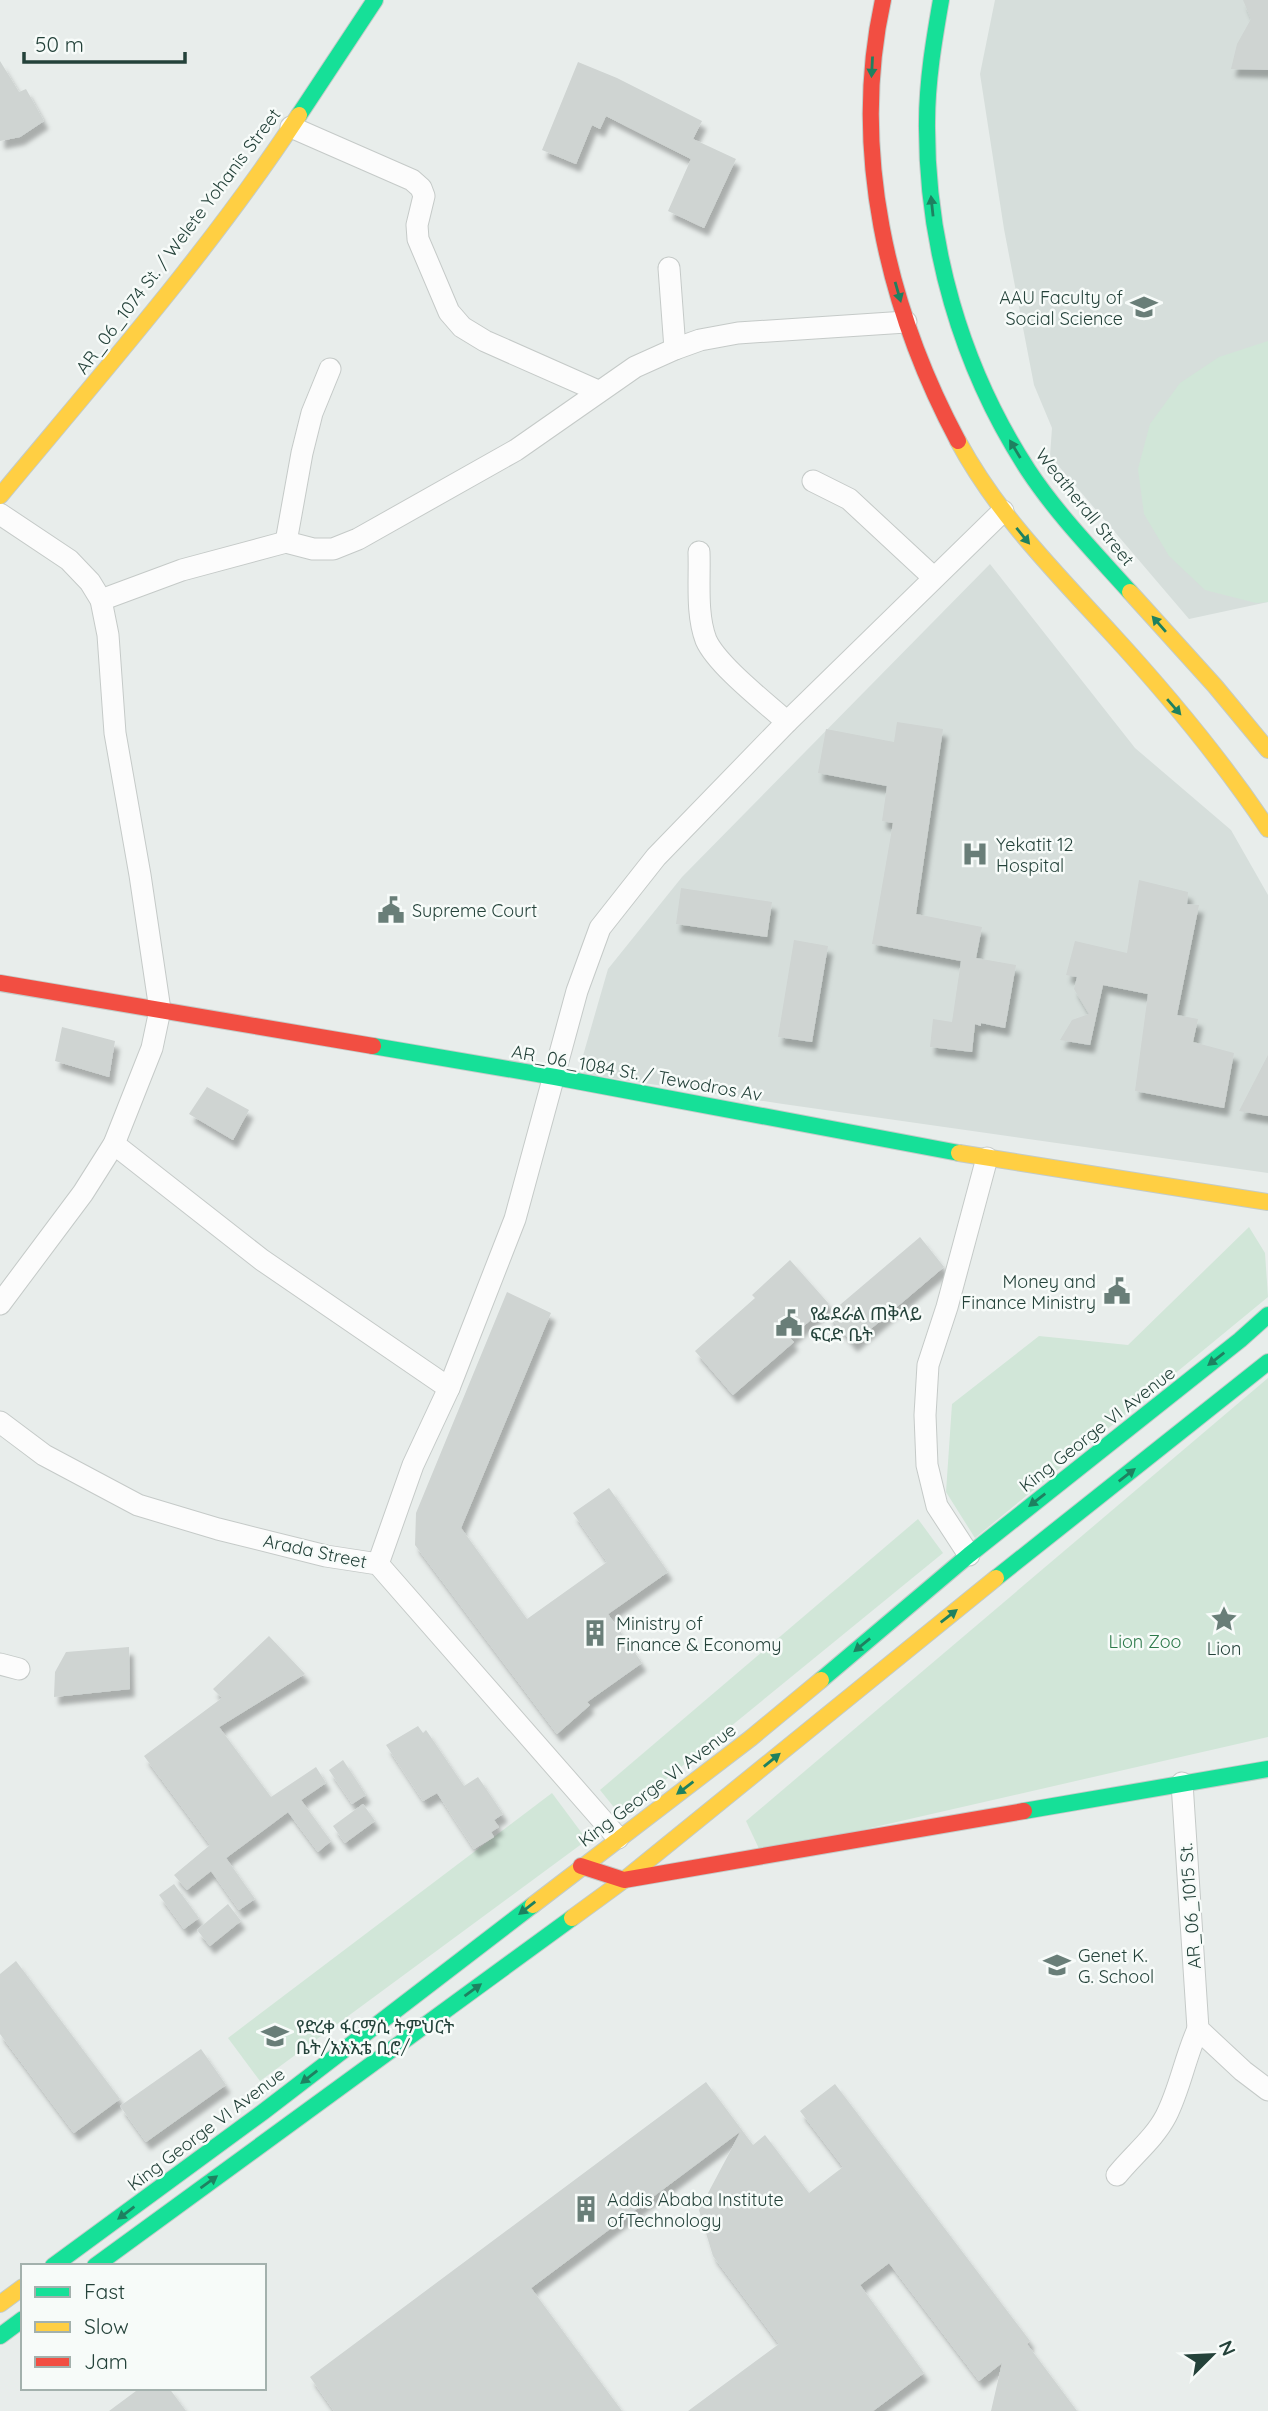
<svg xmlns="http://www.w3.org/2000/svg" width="1268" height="2411" font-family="Quicksand,'Noto Sans Ethiopic',sans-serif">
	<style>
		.built { fill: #d6dedb }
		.green { fill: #d1e6d8 }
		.building { fill: #cfd4d2; filter: url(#shadow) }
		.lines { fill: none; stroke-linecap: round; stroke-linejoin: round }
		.street-casing { stroke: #c5cac8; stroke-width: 23 }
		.fast-casing { stroke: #c3cbc8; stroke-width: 18 }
		.slow-casing { stroke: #c3cbc8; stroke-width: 18 }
		.jam-casing { stroke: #c3cbc8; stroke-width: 18 }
		.street { stroke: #fcfcfc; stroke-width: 21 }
		.fast { stroke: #16e098; stroke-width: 16 }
		.slow { stroke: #ffcf43; stroke-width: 16 }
		.jam { stroke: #f24e42; stroke-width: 16 }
		.oneway { fill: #1e8160 }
		.labels { text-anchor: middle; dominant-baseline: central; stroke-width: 5; stroke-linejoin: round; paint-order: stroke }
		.street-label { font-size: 18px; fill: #24423a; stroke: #f7fbf9 }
		.poi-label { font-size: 18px; fill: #24423a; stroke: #f7fbf9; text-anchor: start }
		.park-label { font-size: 18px; fill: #2d7a4b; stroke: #f7fbf9 }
	</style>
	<defs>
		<filter id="shadow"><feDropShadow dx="4.5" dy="8" stdDeviation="2" flood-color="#0004"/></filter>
	</defs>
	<rect width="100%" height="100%" fill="#e8edeb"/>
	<g class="built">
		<polygon points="995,0 1268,0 1268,602 1189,619 1050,456 1052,428 1034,385 1004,229 980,74"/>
		<polygon points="990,564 1135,748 1231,830 1268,895 1268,1173 783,1104 578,1073 608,969 682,877"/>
	</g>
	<g class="green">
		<polygon points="1268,341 1268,602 1256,603 1205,590 1169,556 1144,514 1138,469 1150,424 1180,383 1219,357"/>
		<polygon points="1249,1227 1265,1253 1268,1297 975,1538 946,1492 952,1404 1039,1336 1128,1345"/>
		<polygon points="1268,1378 1268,1737 761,1853 746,1821"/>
		<polygon points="918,1519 943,1553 621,1816 600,1790"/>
		<polygon points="552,1793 587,1840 260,2081 228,2038"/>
	</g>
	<g class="building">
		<polygon points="1243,0 1268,0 1268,70 1231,69 1237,44 1251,19"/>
		<polygon points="0,61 19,92 26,89 44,121 20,137 0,141"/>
		<polygon points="578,62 617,78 702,121 693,139 736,159 704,228 668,211 691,159 606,116 600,129 592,125 576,164 542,150"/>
		<polygon points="897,722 943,729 916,914 982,927 976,958 1016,965 1005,1028 981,1023 981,1026 975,1024 972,1052 930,1047 933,1019 952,1022 961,961 872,944 893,823 882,821 887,786 818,773 826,729 894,742"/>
		<polygon points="1139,880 1188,892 1187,904 1199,905 1177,1015 1198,1019 1193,1042 1234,1053 1224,1108 1135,1091 1148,994 1103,985 1090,1045 1060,1040 1072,1020 1089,1014 1074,989 1077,977 1066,975 1075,941 1127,953"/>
		<polygon points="681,888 772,902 767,937 676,924"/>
		<polygon points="794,940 828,946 812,1042 778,1037"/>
		<polygon points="62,1027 115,1041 109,1077 55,1061"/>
		<polygon points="1268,1055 1268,1116 1239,1111"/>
		<polygon points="207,1087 249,1110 233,1140 189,1114"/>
		<polygon points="920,1237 944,1267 853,1344 828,1315"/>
		<polygon points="790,1260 829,1304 790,1338 794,1342 733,1395 695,1351 755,1298 752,1295"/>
		<polygon points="507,1292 551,1313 461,1528 527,1619 607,1562 573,1513 609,1488 668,1572 608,1614 642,1663 587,1702 590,1705 557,1734 415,1545 416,1513"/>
		<polygon points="269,1636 305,1674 219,1727 271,1797 316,1767 326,1783 301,1800 331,1841 318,1852 288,1812 226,1858 255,1899 239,1910 211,1871 187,1890 174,1875 210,1845 144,1756 222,1698 213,1689"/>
		<polygon points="129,1647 130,1689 54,1697 55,1672 66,1652"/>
		<polygon points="418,1726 423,1733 426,1730 464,1786 478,1777 503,1814 494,1820 499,1827 491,1832 494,1837 474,1849 437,1793 423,1801 386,1745"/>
		<polygon points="343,1760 366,1795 352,1804 329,1770"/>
		<polygon points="363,1804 375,1821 345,1843 333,1826"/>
		<polygon points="174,1884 199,1918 184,1929 159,1895"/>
		<polygon points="228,1904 241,1921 210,1946 197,1930"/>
		<polygon points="16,1961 120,2099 74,2133 0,2034 0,1974"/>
		<polygon points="201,2049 226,2085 146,2142 120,2106"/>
		<polygon points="706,2082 753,2145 765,2135 809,2193 843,2167 800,2111 835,2084 1030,2341 1027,2344 1077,2411 991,2411 1002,2363 979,2381 889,2263 860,2285 924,2373 873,2411 688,2411 779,2344 713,2256 699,2210 741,2131 531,2288 622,2411 334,2411 310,2377"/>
		<polygon points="140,2388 169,2388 186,2411 109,2411"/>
	</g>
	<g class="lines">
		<defs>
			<g id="street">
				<polyline points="291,127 412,180 421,188 424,196 417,225 418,239 449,312 462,327 485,341 598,391"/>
				<polyline points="669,268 675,349"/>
				<polyline points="813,481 849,499 933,577"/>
				<polyline points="0,514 69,560 90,582 101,600 108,635 115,733 140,875 160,1010 152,1048 114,1144 83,1193 0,1304"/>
				<polyline points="286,542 302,453 312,413 330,369"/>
				<path d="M 699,552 C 700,580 696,614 706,640 C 717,665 766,703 787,722"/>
				<polyline points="101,600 182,570 286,542 313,549 333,549 358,539 516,450 635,367 675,349 700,340 738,333 906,322"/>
				<polyline points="114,1144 262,1260 449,1388"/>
				<polyline points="0,1422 44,1455 138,1505 218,1529 326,1556 378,1564 618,1838"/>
				<polyline points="969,1555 937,1506 927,1465 925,1415 928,1365 947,1307 987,1158"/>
				<polyline points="378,1564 413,1465 449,1388 515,1219 577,991 600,928 656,857 787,722 1003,511"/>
				<polyline points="0,1664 19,1669"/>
				<polyline points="1182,1783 1198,2029 1243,2071 1268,2090"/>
				<path d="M 1117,2175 C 1133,2155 1154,2139 1166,2116 C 1180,2089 1185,2057 1198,2029"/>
			</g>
			<g id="fast">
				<path d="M 941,0 C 934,40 927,81 927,122 C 926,244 961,367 1028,470 C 1057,514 1095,553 1130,592"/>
				<polyline points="299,115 375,0"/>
				<polyline points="373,1046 555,1077 959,1153"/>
				<polyline points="996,1578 1268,1362"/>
				<polyline points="821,1680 969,1555 1240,1340 1268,1315"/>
				<polyline points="1024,1811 1268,1769"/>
				<polyline points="53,2266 263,2112 533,1905"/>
				<polyline points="95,2266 572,1918"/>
				<polyline points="0,2336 23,2319"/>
			</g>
			<g id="slow">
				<path d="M 958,441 C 998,515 1055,572 1111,633 C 1167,694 1222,760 1268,829"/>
				<path d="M 0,496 C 103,372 210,250 299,115"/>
				<polyline points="1130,592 1215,686 1268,750"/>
				<polyline points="959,1153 1268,1202"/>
				<polyline points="533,1905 751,1738 821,1680"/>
				<polyline points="572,1918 624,1880 996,1578"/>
				<polyline points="0,2304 23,2287"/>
			</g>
			<g id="jam">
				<path d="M 883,0 C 850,149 887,308 958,441"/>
				<polyline points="0,983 373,1046"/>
				<polyline points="581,1866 624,1880 1024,1811"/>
			</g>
		</defs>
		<use href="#street" class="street-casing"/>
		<use href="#fast" class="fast-casing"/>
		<use href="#slow" class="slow-casing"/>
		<use href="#jam" class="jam-casing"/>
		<use href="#street" class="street"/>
		<use href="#fast" class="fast"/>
		<use href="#slow" class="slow"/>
		<use href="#jam" class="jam"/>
	</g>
	<defs><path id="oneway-solid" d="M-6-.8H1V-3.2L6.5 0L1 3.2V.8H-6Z" transform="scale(1.75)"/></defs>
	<g class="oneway">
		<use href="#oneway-solid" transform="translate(872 67) rotate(93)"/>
		<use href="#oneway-solid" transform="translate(932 206) rotate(-96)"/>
		<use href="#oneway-solid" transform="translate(898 292) rotate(74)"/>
		<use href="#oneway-solid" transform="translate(1015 449) rotate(-121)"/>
		<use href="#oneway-solid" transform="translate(1023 536) rotate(51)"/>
		<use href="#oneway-solid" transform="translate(1159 624) rotate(-131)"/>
		<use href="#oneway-solid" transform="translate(1174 707) rotate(49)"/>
		<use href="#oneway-solid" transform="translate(1216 1359) rotate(142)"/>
		<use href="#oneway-solid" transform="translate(1127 1475) rotate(-38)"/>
		<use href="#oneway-solid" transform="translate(1037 1500) rotate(142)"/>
		<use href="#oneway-solid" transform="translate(949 1616) rotate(-38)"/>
		<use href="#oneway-solid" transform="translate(862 1645) rotate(141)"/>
		<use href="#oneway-solid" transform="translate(772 1760) rotate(-39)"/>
		<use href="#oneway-solid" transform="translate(685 1788) rotate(143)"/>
		<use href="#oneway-solid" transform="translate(527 1908) rotate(142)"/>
		<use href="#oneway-solid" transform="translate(473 1990) rotate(-36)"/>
		<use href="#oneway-solid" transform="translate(309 2077) rotate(142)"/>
		<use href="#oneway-solid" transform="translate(209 2182) rotate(-36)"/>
		<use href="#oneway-solid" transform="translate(126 2213) rotate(143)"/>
	</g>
	<defs>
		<symbol id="university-bare" viewBox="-9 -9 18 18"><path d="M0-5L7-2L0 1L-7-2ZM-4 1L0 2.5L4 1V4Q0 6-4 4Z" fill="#697e78" stroke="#f7fbf9" stroke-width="2.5" paint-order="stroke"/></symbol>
		<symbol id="hospital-bare" viewBox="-9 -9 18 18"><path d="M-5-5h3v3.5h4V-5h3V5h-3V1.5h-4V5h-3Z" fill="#697e78" stroke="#f7fbf9" stroke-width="2.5" paint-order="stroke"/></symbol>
		<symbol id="civic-bare" viewBox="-9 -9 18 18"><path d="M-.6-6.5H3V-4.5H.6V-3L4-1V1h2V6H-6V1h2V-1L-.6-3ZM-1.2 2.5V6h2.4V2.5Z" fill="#697e78" stroke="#f7fbf9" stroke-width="2.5" paint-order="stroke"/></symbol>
		<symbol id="sight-bare" viewBox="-9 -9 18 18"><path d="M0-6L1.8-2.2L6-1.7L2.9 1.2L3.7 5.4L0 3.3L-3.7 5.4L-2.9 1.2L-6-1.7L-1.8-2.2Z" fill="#697e78" stroke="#f7fbf9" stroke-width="2.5" paint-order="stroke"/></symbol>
		<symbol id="building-bare" viewBox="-9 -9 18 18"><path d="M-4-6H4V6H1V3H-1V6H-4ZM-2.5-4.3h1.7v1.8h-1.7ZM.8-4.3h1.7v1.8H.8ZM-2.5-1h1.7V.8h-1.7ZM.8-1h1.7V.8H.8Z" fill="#697e78" stroke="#f7fbf9" stroke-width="2.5" paint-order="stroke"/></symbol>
		<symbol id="school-bare" viewBox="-9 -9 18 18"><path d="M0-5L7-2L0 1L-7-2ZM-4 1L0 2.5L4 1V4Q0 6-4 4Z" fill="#697e78" stroke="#f7fbf9" stroke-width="2.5" paint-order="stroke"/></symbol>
	</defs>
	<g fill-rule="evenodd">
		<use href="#university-bare" x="1125" y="288" width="38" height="38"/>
		<use href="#hospital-bare" x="956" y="835" width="38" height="38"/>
		<use href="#civic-bare" x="372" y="891" width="38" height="38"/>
		<use href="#civic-bare" x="1098" y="1272" width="38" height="38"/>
		<use href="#civic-bare" x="770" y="1304" width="38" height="38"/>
		<use href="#sight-bare" x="1205" y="1600" width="38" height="38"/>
		<use href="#building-bare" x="576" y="1614" width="38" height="38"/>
		<use href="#school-bare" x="1038" y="1946" width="38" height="38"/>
		<use href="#university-bare" x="256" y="2017" width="38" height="38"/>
		<use href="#building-bare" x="567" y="2190" width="38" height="38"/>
	</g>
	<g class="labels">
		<g class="street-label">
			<text transform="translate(178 241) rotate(-53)">AR_06_1074 St. / Welete Yohanis Street</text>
			<text transform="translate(1085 507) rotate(51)">Weatherall Street</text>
			<text transform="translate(637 1073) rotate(10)">AR_06_1084 St. / Tewodros Av</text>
			<text transform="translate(1097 1429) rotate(-38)">King George VI Avenue</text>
			<text transform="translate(315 1551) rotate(12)">Arada Street</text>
			<text transform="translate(657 1785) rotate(-37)">King George VI Avenue</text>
			<text transform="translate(1190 1906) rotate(-94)">AR_06_1015 St.</text>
			<text transform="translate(206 2129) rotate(-37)">King George VI Avenue</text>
		</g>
		<g class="poi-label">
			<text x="1123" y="297" text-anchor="end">AAU Faculty of<tspan x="1123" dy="21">Social Science</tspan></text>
			<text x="996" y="844">Yekatit 12<tspan x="996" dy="21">Hospital</tspan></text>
			<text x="412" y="910">Supreme Court</text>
			<text x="1096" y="1281" text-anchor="end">Money and<tspan x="1096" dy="21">Finance Ministry</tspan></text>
			<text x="810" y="1313">የፌደራል ጠቅላይ<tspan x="810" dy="21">ፍርድ ቤት</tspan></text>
			<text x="616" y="1623">Ministry of<tspan x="616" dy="21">Finance &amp; Economy</tspan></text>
			<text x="1224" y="1648" text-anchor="middle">Lion</text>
			<text x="1078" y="1955">Genet K.<tspan x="1078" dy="21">G. School</tspan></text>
			<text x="296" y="2026">የድረቀ ፋርማሲ ትምህርት<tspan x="296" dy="21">ቤት/አአኢቴ ቢሮ/</tspan></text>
			<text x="607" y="2199">Addis Ababa Institute<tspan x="607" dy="21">ofTechnology</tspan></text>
		</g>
		<g class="park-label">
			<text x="1145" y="1641">Lion Zoo</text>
		</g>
	</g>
	<rect x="21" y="2264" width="245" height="126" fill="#f7fbf9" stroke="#a3b1ad" stroke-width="2"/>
	<rect x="35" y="2287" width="35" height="10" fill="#16e098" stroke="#a3b1ad" stroke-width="2"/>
	<text x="84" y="2299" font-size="21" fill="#24423a">Fast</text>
	<rect x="35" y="2322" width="35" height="10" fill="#ffcf43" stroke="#a3b1ad" stroke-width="2"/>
	<text x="84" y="2334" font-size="21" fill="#24423a">Slow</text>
	<rect x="35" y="2357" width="35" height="10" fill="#f24e42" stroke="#a3b1ad" stroke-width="2"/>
	<text x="84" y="2369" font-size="21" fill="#24423a">Jam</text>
	<g transform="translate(1212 2355) rotate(66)" stroke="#f7fbf9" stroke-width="5" paint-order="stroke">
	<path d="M0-5L12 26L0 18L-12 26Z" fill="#24423a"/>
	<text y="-10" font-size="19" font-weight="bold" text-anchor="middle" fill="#24423a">N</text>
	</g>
	<path d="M24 52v10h161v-10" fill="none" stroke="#24423a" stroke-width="3.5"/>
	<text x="35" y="52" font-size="21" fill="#24423a" stroke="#f7fbf9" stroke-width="5" paint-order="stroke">50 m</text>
</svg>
